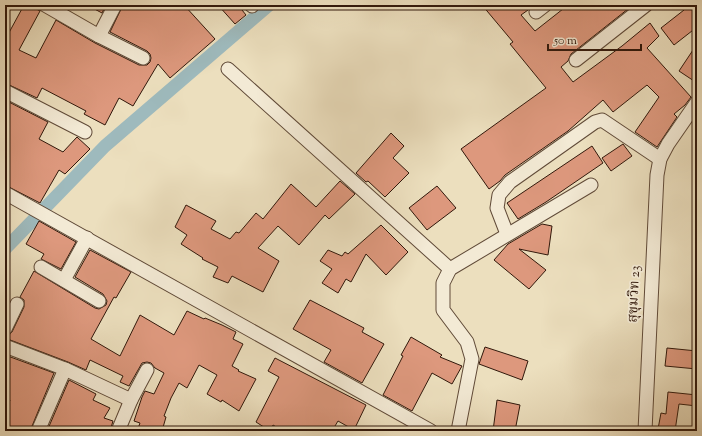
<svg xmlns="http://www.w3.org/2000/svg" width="702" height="436" font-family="'Sorts Mill Goudy','Noto Serif Thai',serif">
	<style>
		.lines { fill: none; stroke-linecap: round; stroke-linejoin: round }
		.canal { stroke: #9ebabd; stroke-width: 13 }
		.building { fill: #dd987d; stroke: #31180b }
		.street-casing { stroke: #604a38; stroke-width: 15 }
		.street { stroke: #f3ead5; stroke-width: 13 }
		.labels { text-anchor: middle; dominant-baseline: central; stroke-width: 3.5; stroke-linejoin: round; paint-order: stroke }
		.street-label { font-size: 14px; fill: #31180b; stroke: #f3ead5 }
	</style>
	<rect width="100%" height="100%" fill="#ecdfbe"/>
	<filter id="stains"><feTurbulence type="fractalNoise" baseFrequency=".005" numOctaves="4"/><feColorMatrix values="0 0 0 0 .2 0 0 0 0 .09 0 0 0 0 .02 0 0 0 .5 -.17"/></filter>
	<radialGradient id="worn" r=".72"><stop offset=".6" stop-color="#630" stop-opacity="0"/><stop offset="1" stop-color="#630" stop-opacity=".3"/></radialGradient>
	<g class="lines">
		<polyline class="canal" points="5,249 105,146 269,5"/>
	</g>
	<g class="building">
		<polygon points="24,5 29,5 40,11 19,50 36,58 56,20 95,43 139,65 147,65 150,62 151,58 150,54 147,51 110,32 123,5 184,5 215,39 170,78 158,64 133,106 119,98 105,125 84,114 86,111 42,88 37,98 5,83 5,40"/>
		<polygon points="87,5 106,5 102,13"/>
		<polygon points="218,5 238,5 246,15 235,24"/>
		<polygon points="482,5 532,5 528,10 521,15 535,31 568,5 633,5 571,54 568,61 561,67 573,82 622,46 650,23 659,36 647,48 691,97 685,105 674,114 677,117 657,147 635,132 659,97 647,85 613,112 603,100 568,131 505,175 500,181 489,189 461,149 546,88 510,44 513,42"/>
		<polygon points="680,5 697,5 697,27 674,45 661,28 684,10"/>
		<polygon points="697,44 697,83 679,71"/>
		<polygon points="5,100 48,122 39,139 63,152 77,137 90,149 65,174 59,170 40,203 5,185"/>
		<polygon points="391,133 404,146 393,158 409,173 385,197 368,181 366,182 356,173"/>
		<polygon points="623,144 632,156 611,171 602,158"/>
		<polygon points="592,146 603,163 546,202 518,219 507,203"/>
		<polygon points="340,181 355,194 329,219 325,215 299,245 278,226 258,248 279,261 263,292 232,276 228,283 213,277 218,267 202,259 203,258 181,244 187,235 175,227 186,205 216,221 211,229 230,239 236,232 239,233 256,213 263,219 291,184 316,207"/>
		<polygon points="437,186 456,208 427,230 409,208"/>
		<polygon points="39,221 76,242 61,269 41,259 44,254 26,244"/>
		<polygon points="542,224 552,226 548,255 519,249 546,270 529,289 494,260 508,244"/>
		<polygon points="381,225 408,252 386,275 366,254 351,282 346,279 338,293 322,283 332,269 320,261 328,250 342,256 345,252 348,254"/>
		<polygon points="90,250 131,272 116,298 114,297 91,339 120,356 140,315 174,335 187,311 204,319 205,318 222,325 236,332 233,339 243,344 232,366 239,370 238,371 256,379 239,411 222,400 221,402 207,394 217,375 199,365 187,388 179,383 171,398 164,416 166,417 162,431 137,431 140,423 134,421 142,397 145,391 154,394 164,373 155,368 151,363 147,362 142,363 129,386 120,382 123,376 90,360 86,370 68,362 5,338 12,332 24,307 24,300 20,297 34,271 95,308 99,309 106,305 107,301 103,294 75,277"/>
		<polygon points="310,300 364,328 362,332 384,344 362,383 324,362 331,350 293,329"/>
		<polygon points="411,337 442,355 440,357 462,366 452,384 432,373 412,411 383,395 403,356 401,355"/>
		<polygon points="485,347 528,361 522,380 479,364"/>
		<polygon points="667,348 697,351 697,369 665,366"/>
		<polygon points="5,355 54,373 30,431 5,431 5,414 10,400 5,398"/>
		<polygon points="275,358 366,405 354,430 338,421 332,431 283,431 273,425 270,431 256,422 279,377 268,371"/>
		<polygon points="69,380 96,394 93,400 110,408 104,418 113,421 110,431 88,431 79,427 78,431 47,431"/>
		<polygon points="668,392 697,395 697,406 679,404 675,431 658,429 661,413 666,414"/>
		<polygon points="497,400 520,405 515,431 493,431"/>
	</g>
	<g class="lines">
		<defs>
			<g id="street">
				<polyline points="45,5 99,36 143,58"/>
				<polyline points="251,5 252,6"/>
				<polyline points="536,12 545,5"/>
				<polyline points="99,36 115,5"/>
				<polyline points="576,60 646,5"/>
				<polyline points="228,69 450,269"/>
				<polyline points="5,91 85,132"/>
				<polyline points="5,193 431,431"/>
				<polyline points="507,234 497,208 499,195 510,182 595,122 602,120 660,159"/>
				<polyline points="41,267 99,301"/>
				<polyline points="64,280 87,238"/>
				<polyline points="5,329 17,304"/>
				<polyline points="5,346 65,369 131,400"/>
				<polyline points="38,431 65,369"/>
				<polyline points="118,431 131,400 147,370"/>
				<polyline points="458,431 472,359 467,342 443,310 443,283 450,269 591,185"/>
				<polyline points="645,431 657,175 660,159 668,144 697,102"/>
			</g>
		</defs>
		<use href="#street" class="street-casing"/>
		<use href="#street" class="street"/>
	</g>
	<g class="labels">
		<g class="street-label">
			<text transform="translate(635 294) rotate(-87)">สุขุมวิท 23</text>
		</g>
	</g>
	<rect width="702" height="436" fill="none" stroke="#ecdfbe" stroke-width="20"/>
	<rect x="6" y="6" width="690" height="424" fill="none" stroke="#31180b" stroke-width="2"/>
	<rect x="10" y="10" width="682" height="416" fill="none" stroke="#31180b"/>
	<path d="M548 44v6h93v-6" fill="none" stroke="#31180b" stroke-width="2"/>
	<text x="554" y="44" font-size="12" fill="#31180b" stroke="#f3ead5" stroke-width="3" paint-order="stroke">50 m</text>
	<rect width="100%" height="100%" filter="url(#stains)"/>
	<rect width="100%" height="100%" fill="url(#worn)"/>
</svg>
